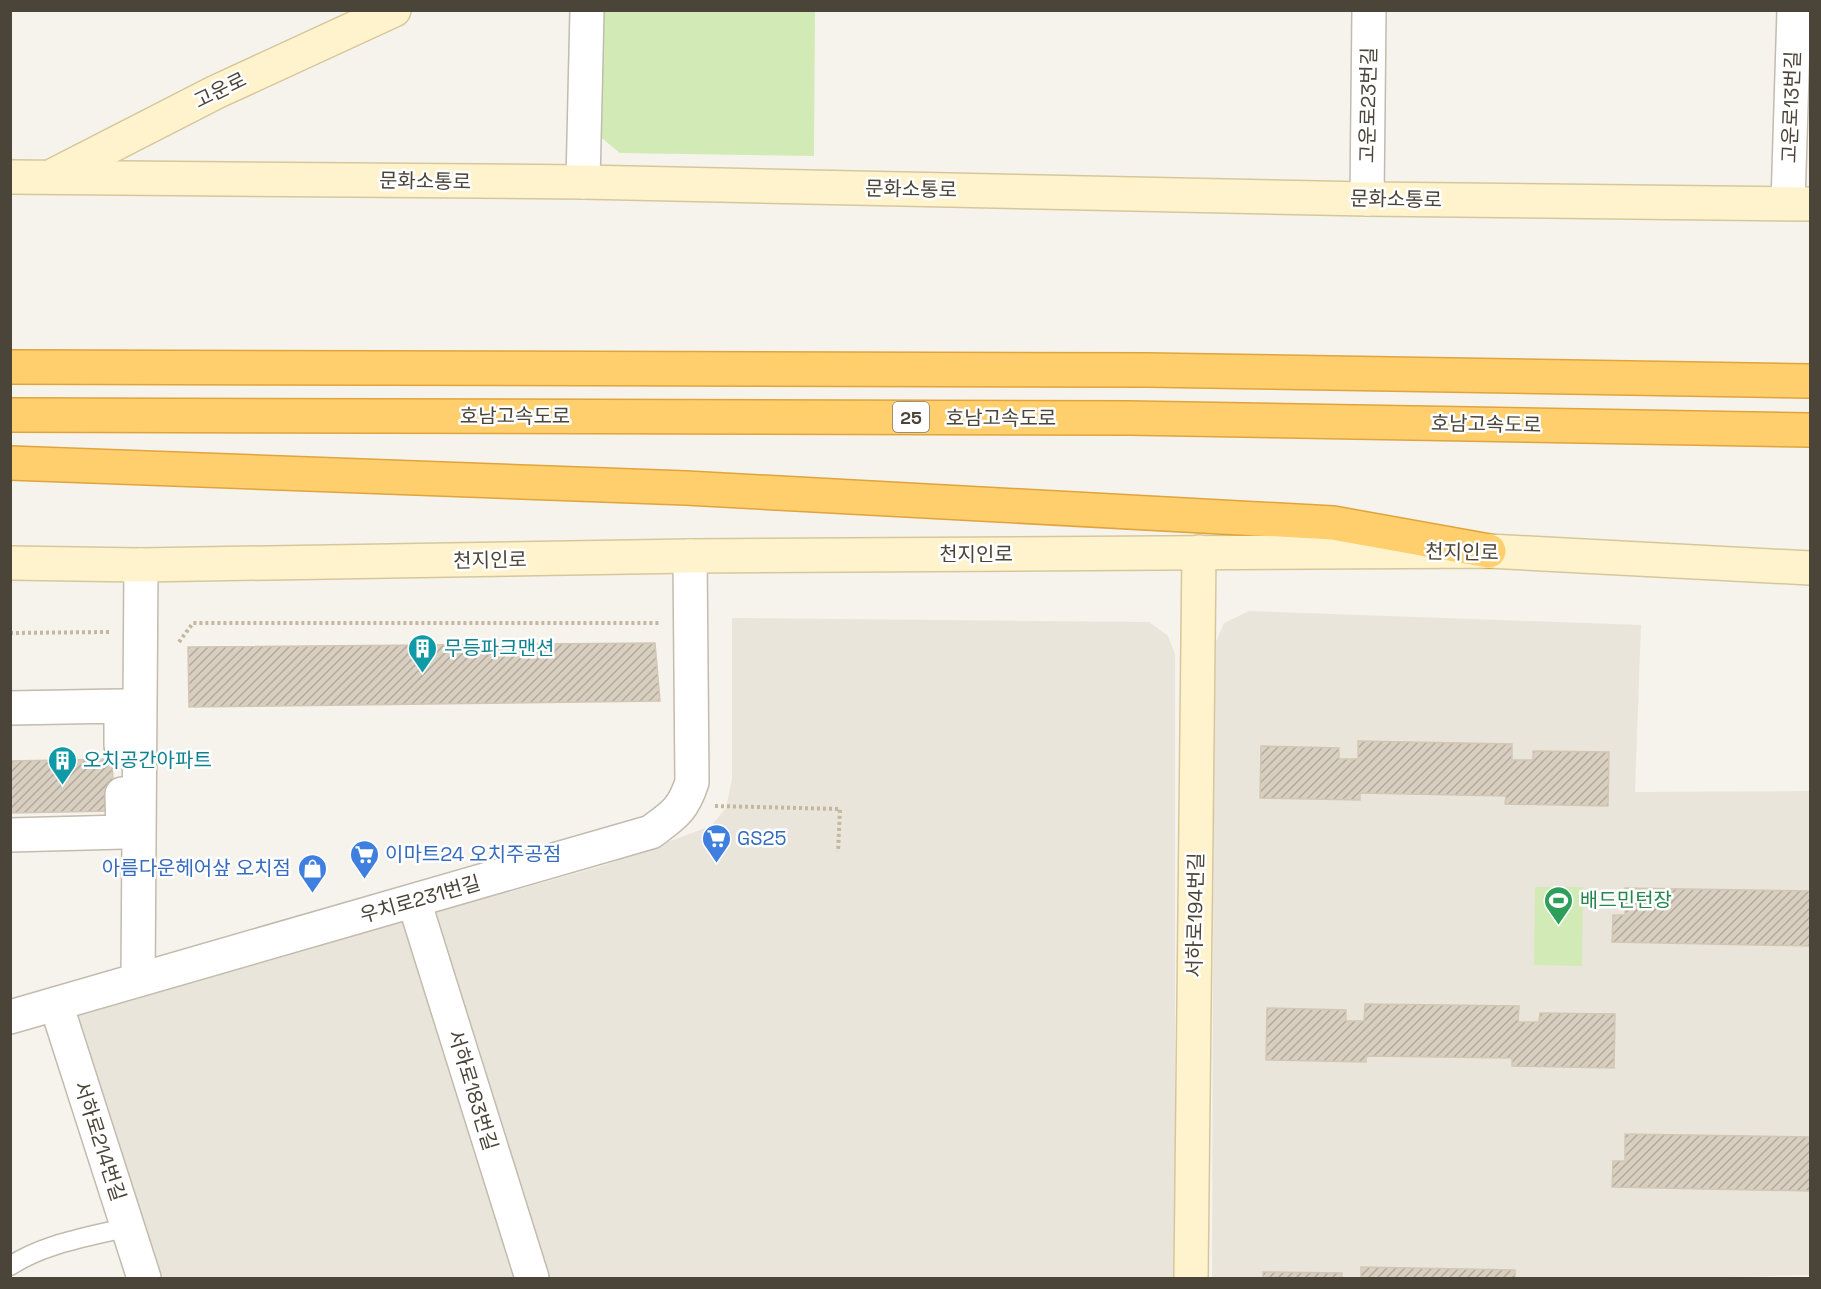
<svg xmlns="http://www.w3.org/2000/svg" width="1821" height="1289" font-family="'Space Grotesk','Noto Sans KR',sans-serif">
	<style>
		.residential { fill: #eae5da }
		.green { fill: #d2eab5 }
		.building { fill: url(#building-hatch); stroke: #d3c7b4; stroke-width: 1.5 }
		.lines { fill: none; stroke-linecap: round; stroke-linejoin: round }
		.lane-casing { stroke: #c2bbae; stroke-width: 21 }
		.street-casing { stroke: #c2bbae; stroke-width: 36 }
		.secondary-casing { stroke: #d6c79b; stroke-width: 36 }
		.highway-casing { stroke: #e0a43c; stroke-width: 36 }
		.path { stroke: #c4b79f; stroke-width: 4; stroke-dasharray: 3 3; stroke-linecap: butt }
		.lane { stroke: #fff; stroke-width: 18 }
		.street { stroke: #fff; stroke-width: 33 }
		.secondary { stroke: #fff3cd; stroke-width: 33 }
		.highway { stroke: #ffcf6e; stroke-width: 33 }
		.labels { text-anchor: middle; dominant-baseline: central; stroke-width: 5; stroke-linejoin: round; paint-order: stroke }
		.shield { fill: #fff; stroke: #817c74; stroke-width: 1.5 }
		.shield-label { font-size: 18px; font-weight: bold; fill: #4b4439 }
		.street-label { font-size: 20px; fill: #4b4439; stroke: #fff }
		.culture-label { font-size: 20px; fill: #0d838f; stroke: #fff; text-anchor: start }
		.shop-label { font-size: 20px; fill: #366cbe; stroke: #fff; text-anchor: start }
		.leisure-label { font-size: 20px; fill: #27864d; stroke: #fff; text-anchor: start }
	</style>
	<defs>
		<pattern id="building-hatch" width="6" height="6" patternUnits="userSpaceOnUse" patternTransform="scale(1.5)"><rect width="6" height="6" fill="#d8cfc1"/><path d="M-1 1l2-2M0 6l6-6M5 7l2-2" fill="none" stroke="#b1aa9e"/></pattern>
	</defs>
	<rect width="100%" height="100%" fill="#f6f3ec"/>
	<g class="residential">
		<polygon points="1249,611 1641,625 1635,792 1810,791 1810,1275 1687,1278 1212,1278 1214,646 1224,623"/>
		<polygon points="732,618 1149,622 1168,636 1175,654 1175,1278 158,1278 70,1016 605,865 711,826 726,808 732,779"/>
	</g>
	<g class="green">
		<polygon points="600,11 815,11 814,156 620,153 598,135"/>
		<polygon points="1535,887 1583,887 1582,966 1534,965"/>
	</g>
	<g class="building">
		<polygon points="655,643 660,701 189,707 188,647"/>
		<polygon points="1358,741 1512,744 1512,760 1533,760 1533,751 1609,752 1608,806 1505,804 1506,796 1360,793 1360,800 1260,798 1261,746 1339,748 1339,759 1358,759"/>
		<polygon points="112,759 114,811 10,813 10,761"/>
		<polygon points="1625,888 1810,891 1810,946 1612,942 1613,915 1625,915"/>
		<polygon points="1365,1004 1519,1006 1518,1022 1539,1022 1540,1013 1615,1014 1614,1068 1512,1066 1512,1058 1366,1056 1366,1062 1266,1060 1267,1008 1346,1010 1346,1021 1364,1021"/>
		<polygon points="1625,1134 1810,1137 1810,1191 1612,1187 1613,1161 1625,1161"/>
		<polygon points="1361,1267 1515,1270 1515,1278 1361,1278"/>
		<polygon points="1263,1272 1342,1273 1342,1278 1263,1278"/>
	</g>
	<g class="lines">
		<defs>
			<path id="lane" d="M 10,1266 C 45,1243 89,1237 128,1227"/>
			<g id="street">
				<polyline points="583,182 587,10"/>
				<polyline points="1367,199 1369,10"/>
				<polyline points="1788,203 1794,10"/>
				<polyline points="10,708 121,706 121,745"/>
				<polyline points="10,835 123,832 122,794"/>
				<polyline points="414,901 532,1278"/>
				<polyline points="138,979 141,565"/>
				<polyline points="56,1004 144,1278"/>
				<path d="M 10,1017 L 651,832 C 674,815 683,810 692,782 L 690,556"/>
			</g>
			<g id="secondary">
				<polyline points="54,175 216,92 394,10"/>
				<polyline points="10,177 583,182 1367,199 1810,204"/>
				<polyline points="10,563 141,565 690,556 1489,551 1810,568"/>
				<polyline points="1191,1278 1199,552"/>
			</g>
			<g id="highway">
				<polyline points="10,367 1147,370 1810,381"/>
				<polyline points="10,415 1129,418 1810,430"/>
				<polyline points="10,463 686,488 1333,523 1489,551"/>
			</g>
		</defs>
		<use href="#lane" class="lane-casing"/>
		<use href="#street" class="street-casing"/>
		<use href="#secondary" class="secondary-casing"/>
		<use href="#highway" class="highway-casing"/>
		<g class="path">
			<polyline points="10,633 109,632"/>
			<polyline points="179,642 193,623 660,623"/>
			<polyline points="715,806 840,809 838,852"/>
		</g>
		<use href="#lane" class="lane"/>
		<use href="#street" class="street"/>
		<use href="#secondary" class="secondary"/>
		<use href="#highway" class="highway"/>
	</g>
	<defs>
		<symbol id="building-pin" viewBox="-11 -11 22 30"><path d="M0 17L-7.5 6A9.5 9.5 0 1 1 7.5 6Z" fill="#0f9aa8" stroke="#fff"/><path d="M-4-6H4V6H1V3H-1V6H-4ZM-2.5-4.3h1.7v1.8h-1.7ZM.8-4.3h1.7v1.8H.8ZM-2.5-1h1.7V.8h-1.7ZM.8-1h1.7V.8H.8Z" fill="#fff"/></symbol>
		<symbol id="supermarket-pin" viewBox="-11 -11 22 30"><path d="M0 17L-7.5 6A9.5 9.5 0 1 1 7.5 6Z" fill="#3f7fe0" stroke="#fff"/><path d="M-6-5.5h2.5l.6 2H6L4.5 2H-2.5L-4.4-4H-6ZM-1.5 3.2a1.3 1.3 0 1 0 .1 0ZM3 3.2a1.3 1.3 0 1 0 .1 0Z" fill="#fff"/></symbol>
		<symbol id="shop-pin" viewBox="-11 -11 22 30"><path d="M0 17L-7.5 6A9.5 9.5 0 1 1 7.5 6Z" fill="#3f7fe0" stroke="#fff"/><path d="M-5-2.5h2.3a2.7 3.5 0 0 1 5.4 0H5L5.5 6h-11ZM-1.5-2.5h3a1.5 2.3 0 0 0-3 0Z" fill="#fff"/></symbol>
		<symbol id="stadium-pin" viewBox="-11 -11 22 30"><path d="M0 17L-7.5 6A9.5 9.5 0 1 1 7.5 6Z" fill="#2e9e5b" stroke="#fff"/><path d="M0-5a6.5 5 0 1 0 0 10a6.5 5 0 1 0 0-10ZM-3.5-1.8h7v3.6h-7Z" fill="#fff"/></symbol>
	</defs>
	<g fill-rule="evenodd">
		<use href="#building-pin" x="406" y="632" width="33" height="45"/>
		<use href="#building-pin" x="46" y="744" width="33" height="45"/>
		<use href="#supermarket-pin" x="700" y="822" width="33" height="45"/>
		<use href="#supermarket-pin" x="348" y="838" width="33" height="45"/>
		<use href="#shop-pin" x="296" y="852" width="33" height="45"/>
		<use href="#stadium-pin" x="1542" y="884" width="33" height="45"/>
	</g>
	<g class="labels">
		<rect class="shield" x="893" y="402" width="36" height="30" rx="4.5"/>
		<g class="shield-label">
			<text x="911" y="417">25</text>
		</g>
		<g class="street-label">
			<text transform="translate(220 90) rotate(-26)">고운로</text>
			<text transform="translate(1368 105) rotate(-89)">고운로23번길</text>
			<text transform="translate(1791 107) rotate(-88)">고운로13번길</text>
			<text transform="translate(425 181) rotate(1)">문화소통로</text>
			<text transform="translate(911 189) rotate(1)">문화소통로</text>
			<text transform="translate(1396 199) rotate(1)">문화소통로</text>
			<text x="515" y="416">호남고속도로</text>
			<text x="1001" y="418">호남고속도로</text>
			<text transform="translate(1486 424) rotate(1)">호남고속도로</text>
			<text transform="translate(1462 552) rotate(1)">천지인로</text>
			<text x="976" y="554">천지인로</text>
			<text transform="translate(490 560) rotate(-1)">천지인로</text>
			<text transform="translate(420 899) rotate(-16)">우치로231번길</text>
			<text transform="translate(1195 915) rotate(-89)">서하로194번길</text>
			<text transform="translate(473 1090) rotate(73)">서하로183번길</text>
			<text transform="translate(100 1141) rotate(72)">서하로214번길</text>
		</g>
		<g class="culture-label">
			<text x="444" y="648">무등파크맨션</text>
			<text x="83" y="760">오치공간아파트</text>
		</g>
		<g class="shop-label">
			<text x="737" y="838">GS25</text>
			<text x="385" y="854">이마트24 오치주공점</text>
			<text x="291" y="868" text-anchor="end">아름다운헤어샆 오치점</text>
		</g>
		<g class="leisure-label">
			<text x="1580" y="900">배드민턴장</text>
		</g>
	</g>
	<rect width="1821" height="1289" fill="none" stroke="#4b4439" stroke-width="24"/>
</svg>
